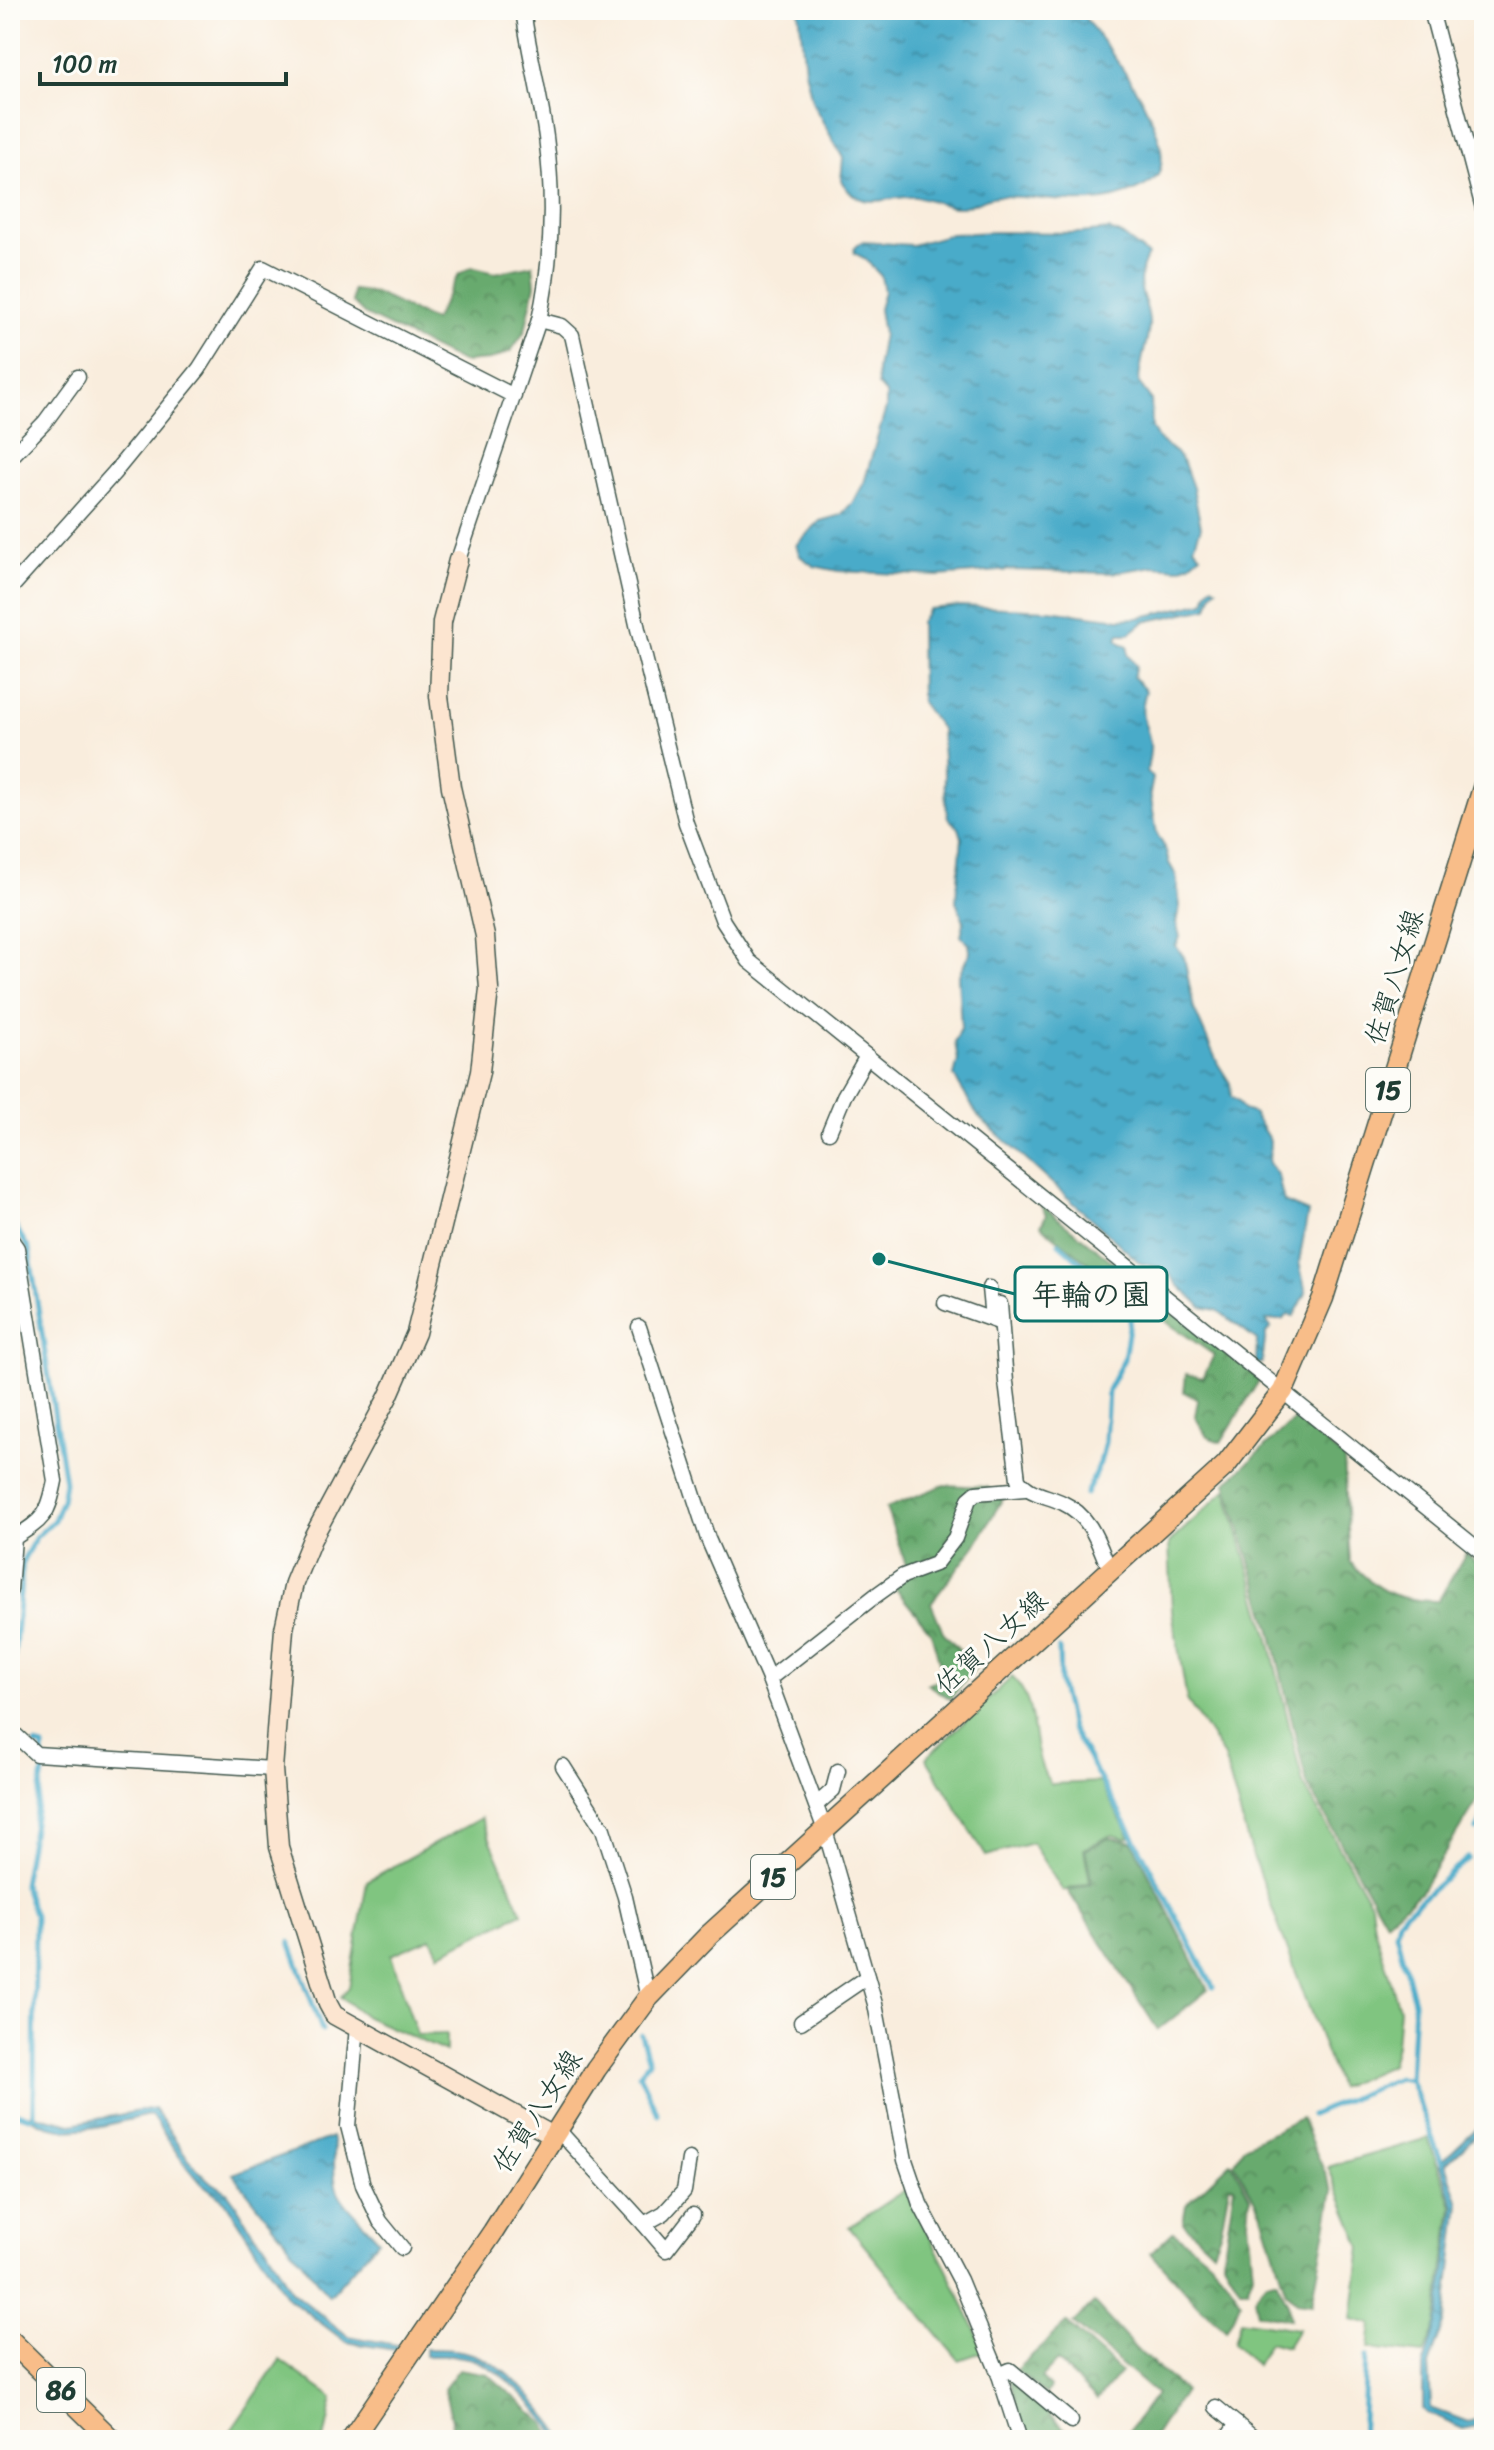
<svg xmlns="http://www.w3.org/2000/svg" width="1494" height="2450" font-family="Sriracha,'Klee One',sans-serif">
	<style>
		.green { fill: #80c580; stroke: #50815a; stroke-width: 2 }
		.forest { fill: url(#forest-crowns); stroke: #447451; stroke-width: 2 }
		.water { fill: url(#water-ripples); stroke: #34747e; stroke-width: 2 }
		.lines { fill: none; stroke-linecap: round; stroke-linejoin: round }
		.stream { stroke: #4aabc9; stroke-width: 5 }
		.street-casing { stroke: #40574d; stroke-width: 17 }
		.secondary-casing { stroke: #40574d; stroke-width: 21 }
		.primary-casing { stroke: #40574d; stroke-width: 23 }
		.street { stroke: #fff; stroke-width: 14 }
		.secondary { stroke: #fce5d0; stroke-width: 18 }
		.primary { stroke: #f8bd89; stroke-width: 20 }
		.labels { text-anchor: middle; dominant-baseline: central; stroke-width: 6; stroke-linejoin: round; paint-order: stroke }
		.shield { fill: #fdfcf7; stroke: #62766e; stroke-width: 2 }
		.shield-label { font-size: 26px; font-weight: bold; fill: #1f3d34 }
		.street-label { font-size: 28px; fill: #1f3d34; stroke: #fdfcf7 }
		.leader { fill: none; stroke: #0f766e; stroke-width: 3 }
		.callout-dot { fill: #0f766e; stroke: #fdfcf7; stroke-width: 3 }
		.callout { fill: #fdfcf7; stroke: #0f766e; stroke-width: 3 }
		.callout-label { font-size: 30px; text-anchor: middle; font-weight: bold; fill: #1f3d34 }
	</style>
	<defs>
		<pattern id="forest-crowns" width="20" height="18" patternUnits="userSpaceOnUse" patternTransform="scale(2)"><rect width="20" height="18" fill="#68aa6e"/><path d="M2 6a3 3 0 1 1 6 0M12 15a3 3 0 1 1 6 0" fill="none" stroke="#558c5b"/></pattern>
		<pattern id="water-ripples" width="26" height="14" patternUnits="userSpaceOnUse" patternTransform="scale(2)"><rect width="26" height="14" fill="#4aabc9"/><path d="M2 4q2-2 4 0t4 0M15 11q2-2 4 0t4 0" fill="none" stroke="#3d8ca4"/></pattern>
	</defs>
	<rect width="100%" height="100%" fill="#fdfcf7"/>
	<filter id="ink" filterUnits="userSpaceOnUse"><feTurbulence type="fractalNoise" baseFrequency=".0125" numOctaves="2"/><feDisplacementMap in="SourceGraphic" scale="16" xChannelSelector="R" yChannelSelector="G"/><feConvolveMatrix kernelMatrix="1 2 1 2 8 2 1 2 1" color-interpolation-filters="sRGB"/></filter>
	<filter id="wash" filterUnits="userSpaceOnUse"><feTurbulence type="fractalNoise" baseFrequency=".006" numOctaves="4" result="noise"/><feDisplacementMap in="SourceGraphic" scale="32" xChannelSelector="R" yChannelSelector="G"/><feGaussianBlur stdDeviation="1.8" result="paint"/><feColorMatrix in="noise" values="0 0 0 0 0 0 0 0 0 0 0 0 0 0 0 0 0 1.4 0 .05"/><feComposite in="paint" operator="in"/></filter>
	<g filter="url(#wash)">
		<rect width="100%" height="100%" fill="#f9eddd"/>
		<g class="green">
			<polygon points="1226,1490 1268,1635 1303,1784 1371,1903 1374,1927 1399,2008 1396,2045 1391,2065 1339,2088 1250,1849 1224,1757 1187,1700 1172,1611 1169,1543"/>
			<path d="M 1012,1677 C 1041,1703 1028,1755 1051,1784 L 1100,1782 L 1130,1837 L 1125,1838 L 1111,1835 L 1084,1849 L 1090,1882 L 1063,1891 L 1032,1843 L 986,1856 L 926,1758 Z"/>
			<polygon points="481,1818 522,1913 439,1954 431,1938 391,1955 417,2035 446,2034 446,2052 366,2017 341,1997 349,1988 367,1881"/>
			<polygon points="1428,2138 1452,2206 1436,2324 1424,2354 1369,2348 1372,2324 1352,2319 1361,2246 1328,2167"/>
			<polygon points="905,2190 947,2269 985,2351 959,2360 849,2227"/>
			<polygon points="1240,2320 1298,2329 1287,2347 1269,2342 1256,2365 1234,2343"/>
			<polygon points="280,2360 333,2398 324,2440 246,2440 230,2432"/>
		</g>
		<g class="forest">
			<polygon points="533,265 535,285 525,331 511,351 490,360 462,362 364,314 352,302 353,290 375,293 434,321 458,275 471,267 495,273"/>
			<polygon points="1040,1204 1260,1379 1221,1442 1207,1437 1195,1416 1198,1400 1184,1392 1186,1374 1203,1378 1214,1355 1139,1303 1041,1226 1046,1215"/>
			<path d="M 1297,1417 L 1344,1459 L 1350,1562 C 1378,1592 1396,1601 1438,1601 L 1466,1553 L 1484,1570 L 1484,1790 L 1420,1892 L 1386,1922 L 1307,1784 L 1271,1631 L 1226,1483 Z"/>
			<polygon points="944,1485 987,1487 1003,1498 975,1546 931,1603 943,1632 976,1667 950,1699 927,1684 944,1679 931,1632 895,1588 906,1565 886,1508"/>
			<polygon points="1109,1838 1132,1841 1208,1990 1158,2030 1068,1891 1092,1883 1085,1850"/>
			<polygon points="1301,2118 1333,2191 1312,2304 1296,2302 1286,2292 1261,2211 1234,2163 1244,2146"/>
			<polygon points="1231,2162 1250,2197 1248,2221 1253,2273 1247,2289 1240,2289 1223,2259 1234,2186 1229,2186 1221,2230 1213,2251 1183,2223 1186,2205"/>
			<path d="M 1173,2232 C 1203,2253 1223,2269 1241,2302 L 1226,2330 L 1198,2305 L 1151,2253 Z"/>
			<polygon points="1276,2279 1288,2304 1290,2319 1257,2313 1254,2297 1266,2283"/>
			<polygon points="1094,2303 1135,2348 1184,2391 1152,2440 1122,2440 1156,2394 1073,2323"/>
			<polygon points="1067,2323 1121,2372 1097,2400 1057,2361 1041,2378 1050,2387 1046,2394 1016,2370"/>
			<polygon points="459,2369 488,2374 544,2423 555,2440 449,2440 452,2420 444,2389"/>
			<polygon points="1009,2379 1065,2429 1062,2440 1027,2440"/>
		</g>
		<g class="water">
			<path d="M 799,10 L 1079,10 C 1104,43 1173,127 1160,170 C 1157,180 1147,185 1138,189 C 1094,212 1047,196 1000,196 C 985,196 974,206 959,207 C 945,208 932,199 918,197 C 887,194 864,216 841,181 L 843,158 L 813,104 L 805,70 Z"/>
			<path d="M 1109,230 L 1120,234 L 1148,255 C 1129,291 1151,299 1149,327 C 1147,346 1139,364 1139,383 L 1151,399 L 1152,428 L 1158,439 L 1176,453 L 1185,466 L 1193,488 L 1201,527 L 1194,547 L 1201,555 L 1190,564 L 1179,568 L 1154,566 L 1111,573 L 1012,570 L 938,576 L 838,571 L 814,566 L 800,556 L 796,545 L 820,521 L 841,515 L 854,501 L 864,483 L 886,408 L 886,394 L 878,385 L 877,369 L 883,334 L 879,309 L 884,291 L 881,276 L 864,258 L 854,253 L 855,247 L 862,242 L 912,245 L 951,234 L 994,232 L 1081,233 Z"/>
			<path d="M 1213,585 L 1217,588 L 1213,592 L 1208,608 L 1144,622 L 1129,634 L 1119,634 L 1117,638 L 1120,643 L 1128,646 L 1128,655 L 1136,666 L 1133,677 L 1146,691 C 1137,721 1147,719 1150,744 C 1151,752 1148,763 1147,771 L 1153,778 L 1150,793 L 1157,834 L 1165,848 L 1169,863 L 1176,875 L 1180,906 L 1176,922 L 1180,937 L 1176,946 L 1184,957 L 1194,1009 L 1218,1064 L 1230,1083 L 1231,1097 L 1238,1102 L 1243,1110 L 1253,1113 L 1270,1141 L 1269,1163 L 1278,1176 L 1284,1202 L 1308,1212 L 1299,1262 L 1306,1293 L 1294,1316 L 1288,1315 L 1282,1320 L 1266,1320 L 1271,1327 L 1266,1333 L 1262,1363 L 1256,1364 L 1257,1340 L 1217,1310 L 1202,1307 L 1178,1285 L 1166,1269 L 1140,1263 L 978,1116 L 954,1076 L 958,1060 L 955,1042 L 961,1028 L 958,977 L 970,952 L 969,944 L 961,936 L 964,921 L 956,901 L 962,838 L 959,828 L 948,818 L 946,803 L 941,729 L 921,702 L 920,622 L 929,609 L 960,606 L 1049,610 L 1120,619 L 1138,618 L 1205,602 L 1208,591 Z"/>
			<polygon points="1484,2070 1484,2128 1446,2164 1459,2203 1445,2320 1429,2365 1431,2408 1468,2422 1484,2417 1484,2424 1463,2429 1427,2413 1423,2409 1423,2367 1439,2315 1454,2206 1440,2163 1482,2123 1480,2081"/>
			<path d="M 154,2108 L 189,2160 L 208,2180 L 227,2192 L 235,2203 L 252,2231 L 266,2246 L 291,2291 L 348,2336 L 397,2345 L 396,2350 L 346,2342 L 287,2297 L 225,2201 L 201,2183 L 181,2159 L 151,2115 C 114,2121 64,2143 30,2117 L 31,2114 L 72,2124 Z"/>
			<path d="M 332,2137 C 337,2153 331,2171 337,2189 C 342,2204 368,2227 379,2240 L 329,2296 L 233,2174 Z"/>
			<path d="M 425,2349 C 441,2349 460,2349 475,2355 C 510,2368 544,2410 565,2440 L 560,2440 C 538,2409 510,2374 474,2360 C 459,2354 441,2356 425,2356 Z"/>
		</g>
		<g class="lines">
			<g class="stream">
				<polyline points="10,1218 29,1249 65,1482 62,1500 54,1520 36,1537 23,1560 10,1699"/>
				<polyline points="1059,1243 1132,1308 1124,1359 1108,1390 1105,1442 1100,1463 1086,1494"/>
				<polyline points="1059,1649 1060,1683 1071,1728 1138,1845 1213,1987"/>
				<polyline points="1477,1830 1484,1814"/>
				<polyline points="290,1942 322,2030"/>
				<polyline points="641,2034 649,2062 639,2074 658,2114"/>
				<polyline points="10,2111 30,2117"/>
				<polyline points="1311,2115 1398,2078 1410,2080"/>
				<polyline points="34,2117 35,1916 23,1884 43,1773 43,1747 35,1745"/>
				<polyline points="1441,2161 1410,2080 1414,2001 1396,1933 1399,1920 1405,1913 1468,1858"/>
				<polyline points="1362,2440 1366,2357"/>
			</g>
		</g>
	</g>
	<g filter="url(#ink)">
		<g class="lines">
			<defs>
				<g id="street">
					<polyline points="1431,10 1484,212"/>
					<polyline points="539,320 562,326 572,335 638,629 686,823 723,921 749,961 1484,1554"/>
					<polyline points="10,458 45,422 78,377"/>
					<path d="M 458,560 L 539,320 C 552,261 554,197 546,137 C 540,94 529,53 523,10"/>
					<polyline points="10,589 114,473 199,369 263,268 514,396"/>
					<polyline points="829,1132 844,1096 867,1056"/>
					<path d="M 10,1238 L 17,1248 L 55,1481 C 48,1516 44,1519 14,1538 L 10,1590"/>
					<polyline points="989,1288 992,1319"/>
					<polyline points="945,1303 1001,1323"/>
					<path d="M 1000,1304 L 1006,1382 L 1018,1479 C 1029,1495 1047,1495 1063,1503 C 1087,1514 1096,1536 1105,1559"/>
					<polyline points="639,1327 708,1539 769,1679 825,1830 875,2004 905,2160 920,2204 960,2280 999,2375 1020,2440"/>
					<polyline points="769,1679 875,1596 903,1576 935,1564 955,1538 969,1499 976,1493 1025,1489"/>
					<polyline points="10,1730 36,1754 273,1769"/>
					<polyline points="563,1766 603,1829 625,1897 648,1998"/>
					<polyline points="816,1805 833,1790 838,1771"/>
					<polyline points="801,2022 867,1977"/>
					<polyline points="357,2027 348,2126 363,2185 380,2221 402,2248"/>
					<polyline points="558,2130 644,2224 664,2213 684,2191 689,2159"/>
					<polyline points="644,2224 666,2250 693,2215"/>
					<polyline points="999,2375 1010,2370 1071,2421"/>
					<polyline points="1216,2407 1256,2440"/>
					<polyline points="1226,2440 1237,2424"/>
				</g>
				<polyline id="secondary" points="458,560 442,622 439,696 451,787 485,936 489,989 480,1072 416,1333 388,1397 312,1539 294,1583 284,1629 273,1769 279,1847 328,2004 334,2015 553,2136"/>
				<g id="primary">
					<polyline points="10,2340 112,2440"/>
					<polyline points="351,2440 493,2232 596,2069 648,1998 708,1936 1226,1465 1283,1391 1323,1298 1484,785"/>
				</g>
			</defs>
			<use href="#street" class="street-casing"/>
			<use href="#secondary" class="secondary-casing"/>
			<use href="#primary" class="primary-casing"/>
			<use href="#street" class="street"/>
			<use href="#secondary" class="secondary"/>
			<use href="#primary" class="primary"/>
		</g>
	</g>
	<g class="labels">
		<g class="shield">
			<rect x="1366" y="1068" width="44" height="44" rx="6"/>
			<rect x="751" y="1855" width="44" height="44" rx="6"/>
			<rect x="37" y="2368" width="48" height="44" rx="6"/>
		</g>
		<g class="shield-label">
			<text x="1388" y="1090">15</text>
			<text x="773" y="1877">15</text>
			<text x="61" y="2390">86</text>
		</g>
		<g class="street-label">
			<text transform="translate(1394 977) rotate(-73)">佐賀八女線</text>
			<text transform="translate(991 1642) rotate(-42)">佐賀八女線</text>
			<text transform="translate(537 2111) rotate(-57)">佐賀八女線</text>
		</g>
	</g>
	<path class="leader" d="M879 1259L1015 1294"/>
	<circle class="callout-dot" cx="879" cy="1259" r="8"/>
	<rect class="callout" x="1015" y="1267" width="152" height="54" rx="8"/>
	<g class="callout-label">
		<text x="1091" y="1305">年輪の園</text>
	</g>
	<rect width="1494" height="2450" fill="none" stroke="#fdfcf7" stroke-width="40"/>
	<path d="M40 72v12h246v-12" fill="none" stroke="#1f3d34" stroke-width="4"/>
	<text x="52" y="72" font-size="24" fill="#1f3d34" stroke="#fdfcf7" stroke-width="6" paint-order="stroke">100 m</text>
</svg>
